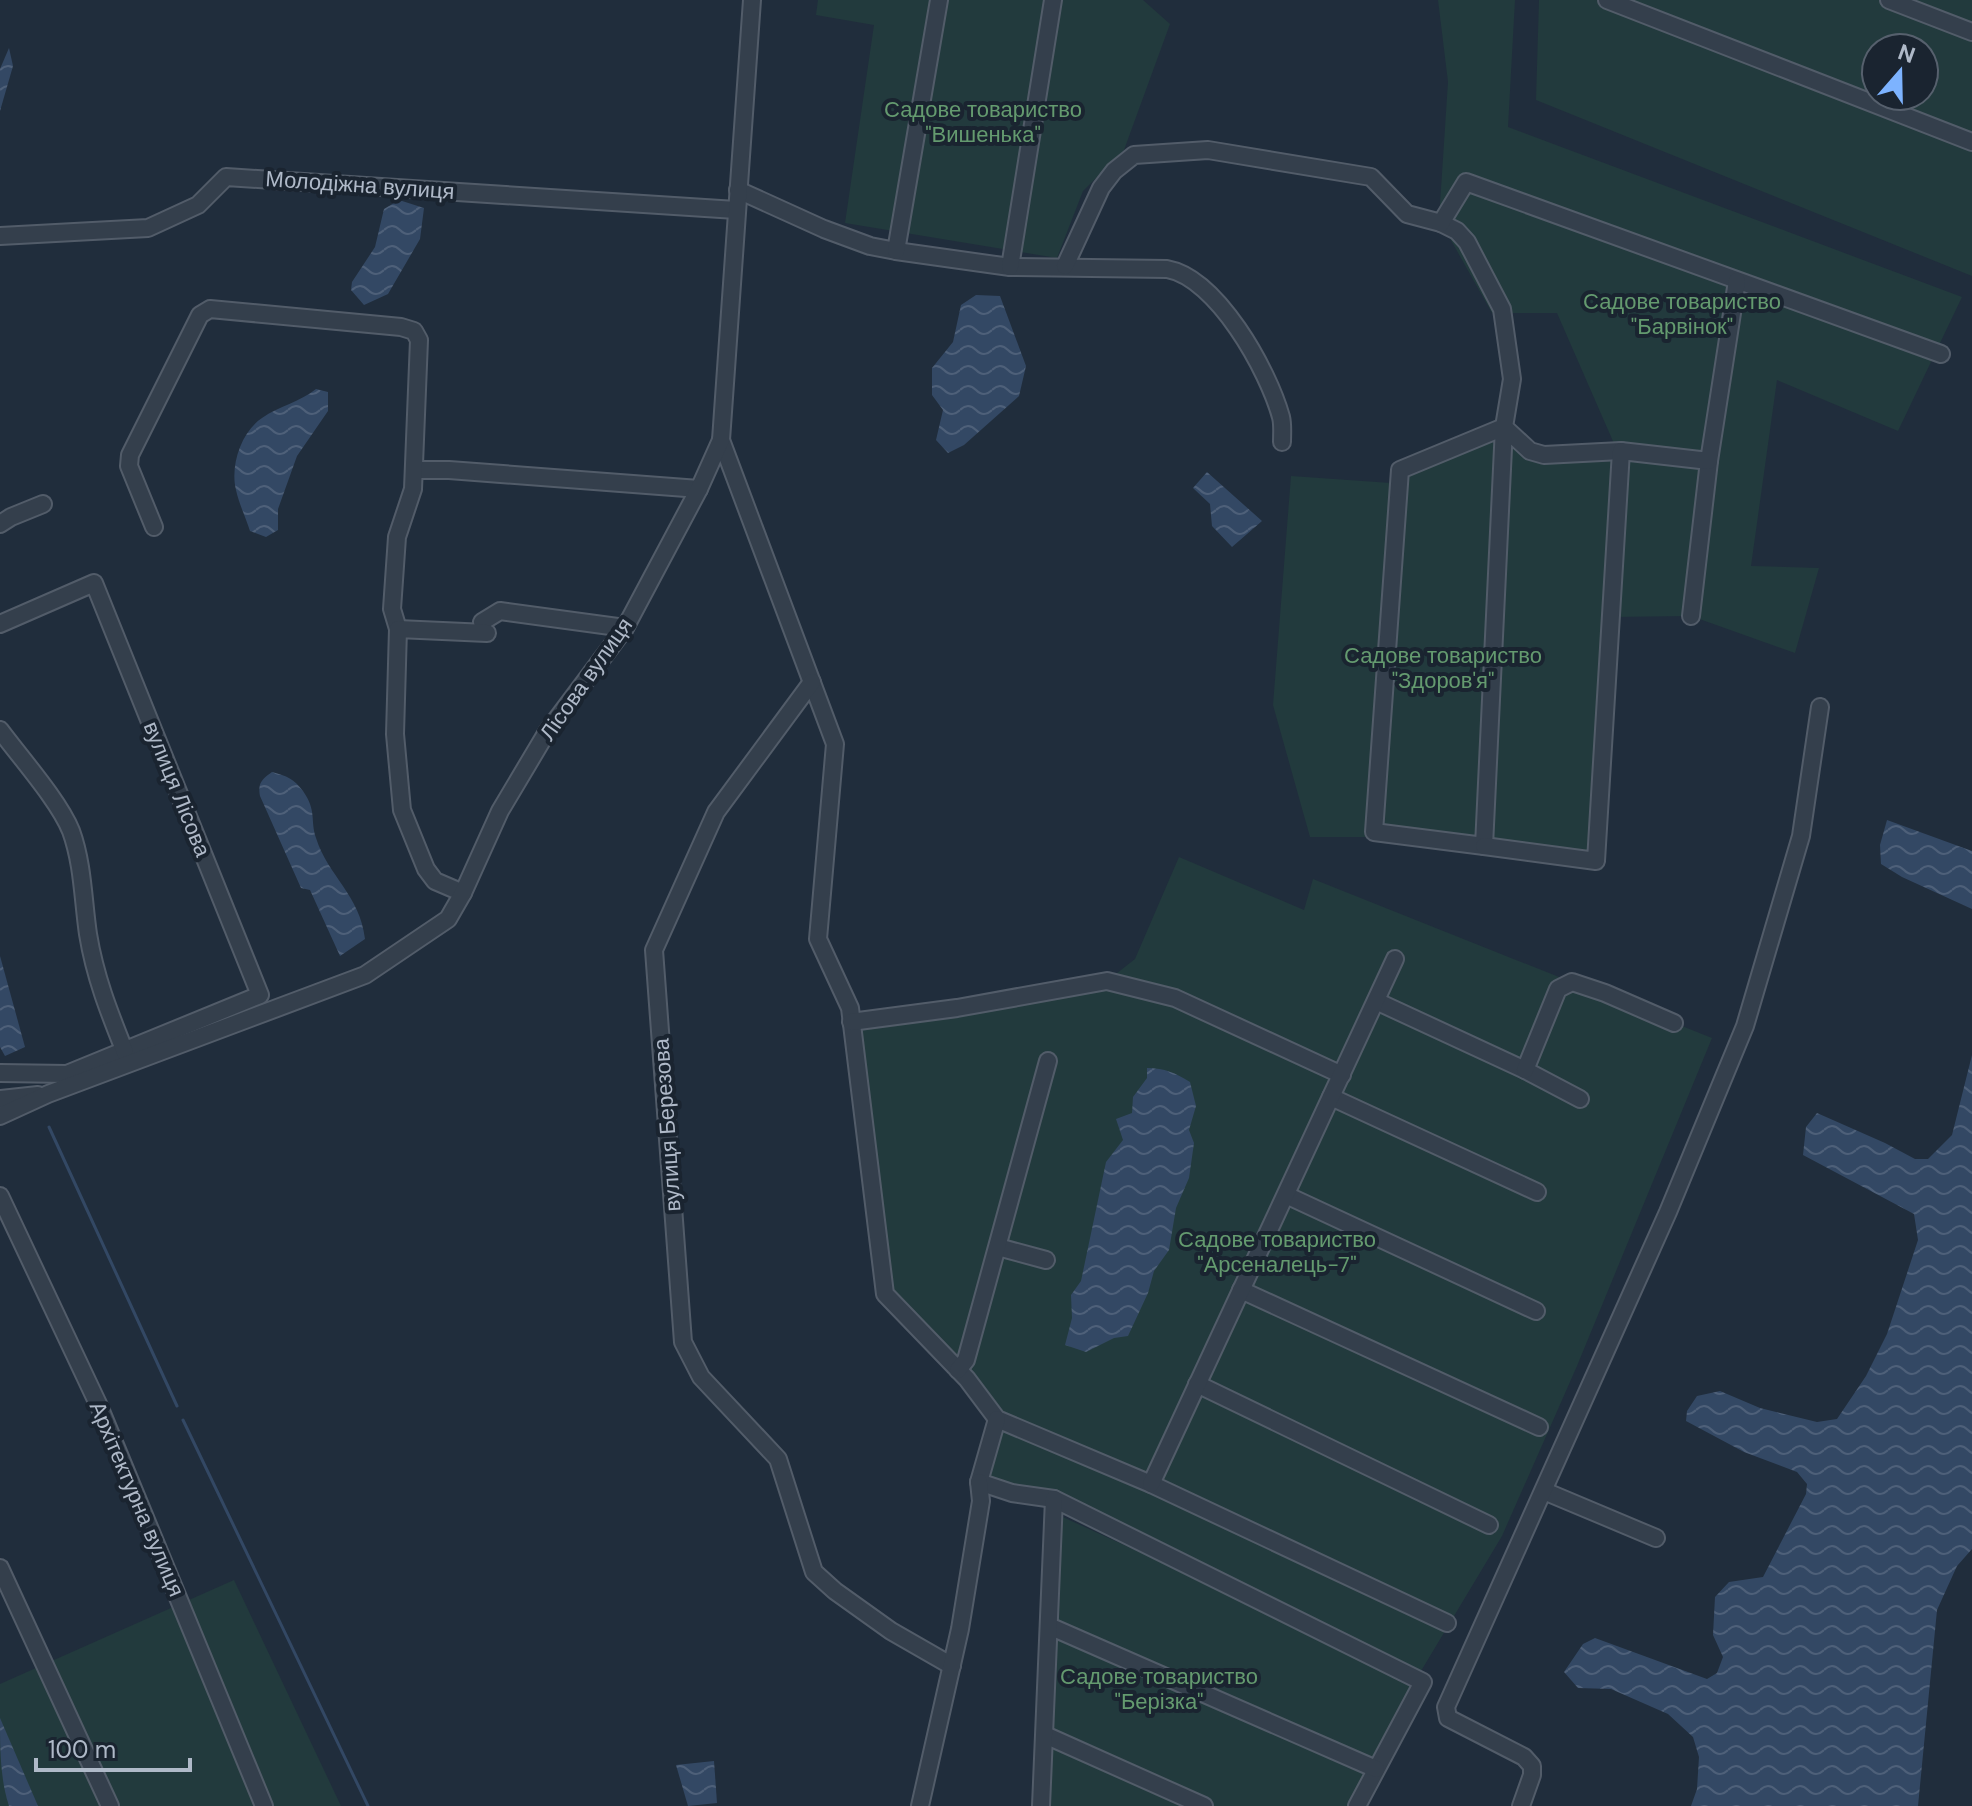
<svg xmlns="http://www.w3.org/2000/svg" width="1972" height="1806" font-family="'DM Sans',sans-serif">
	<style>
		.green { fill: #223a3d; fill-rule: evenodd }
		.water { fill: url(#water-waves) }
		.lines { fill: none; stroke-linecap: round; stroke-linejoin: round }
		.stream { stroke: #334864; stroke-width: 3 }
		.minor-casing { stroke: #525c69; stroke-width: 20 }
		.minor { stroke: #343f4c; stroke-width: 16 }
		.labels { text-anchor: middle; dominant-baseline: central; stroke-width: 8; stroke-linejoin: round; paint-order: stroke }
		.park-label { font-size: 22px; fill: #649a6f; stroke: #1a2430 }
		.street-label { font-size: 22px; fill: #afb9c8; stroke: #1a2430 }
	</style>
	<defs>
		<pattern id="water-waves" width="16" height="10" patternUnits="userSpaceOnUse" patternTransform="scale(2)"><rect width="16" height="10" fill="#334864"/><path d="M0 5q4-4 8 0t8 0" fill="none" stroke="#4e6079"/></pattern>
	</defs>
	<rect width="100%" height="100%" fill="#202d3c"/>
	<g class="green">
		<polygon points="818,0 1143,0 1170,24 1124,150 1083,191 1057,258 845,223 874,25 816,15"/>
		<polygon points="1438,0 1515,0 1508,127 1962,297 1898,431 1777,380 1751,566 1819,568 1795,653 1691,616 1610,617 1602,870 1372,837 1310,837 1273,705 1291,476 1391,483 1508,430 1541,460 1619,455 1557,313 1492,313 1439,219 1448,82"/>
		<path d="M 1539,0 L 1972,0 L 1972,276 L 1536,100 ZM 1876,48 L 1924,48 L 1924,96 L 1876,96 Z"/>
		<polygon points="1179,857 1304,910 1313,879 1712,1038 1577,1366 1502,1536 1418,1676 1054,1499 979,1482 997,1419 885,1294 851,1022 1107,981 1135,959"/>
		<polygon points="1054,1513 1423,1682 1354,1806 1036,1806"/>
		<polygon points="234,1580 341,1806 0,1806 0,1684"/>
	</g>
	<g class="water">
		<polygon points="9,48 13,66 0,111 0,69"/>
		<polygon points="399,200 424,208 420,239 388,294 364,305 351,290 352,282 375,247 384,209"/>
		<polygon points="976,295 1000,296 1026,366 1019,396 964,445 948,453 936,440 943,410 932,395 932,368 953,342 961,305"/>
		<path d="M 316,389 L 328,392 L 328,411 L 297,456 L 278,509 L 278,530 L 266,537 L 250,531 C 246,518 239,504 236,490 C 230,466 241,432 262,418 C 279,406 300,402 316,389 Z"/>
		<polygon points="1207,472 1262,521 1232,547 1212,526 1210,504 1193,488"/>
		<path d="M 272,772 C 287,776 294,779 303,791 C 317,811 310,820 316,838 C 328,876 360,895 365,939 L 340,956 L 310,890 L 301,888 L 260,796 C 258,783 261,780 272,772 Z"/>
		<polygon points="1887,820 1972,851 1972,909 1902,877 1881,864 1880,845"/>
		<polygon points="0,956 25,1047 5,1056 0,1047"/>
		<polygon points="1972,1055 1972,1549 1957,1566 1937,1610 1918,1806 1691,1806 1697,1789 1699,1757 1693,1737 1668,1714 1611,1689 1578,1688 1564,1672 1583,1644 1595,1638 1707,1679 1717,1673 1723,1657 1713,1635 1715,1597 1729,1582 1763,1577 1806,1494 1807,1484 1797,1472 1744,1452 1686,1421 1687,1411 1697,1396 1720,1391 1760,1408 1817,1422 1837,1419 1866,1376 1887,1334 1918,1240 1914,1214 1803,1155 1806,1127 1817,1113 1885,1143 1915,1159 1928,1159 1952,1135"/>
		<path d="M 1147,1068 C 1165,1068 1175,1073 1190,1082 L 1196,1106 L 1189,1130 L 1194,1143 L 1189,1178 L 1176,1208 L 1169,1250 L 1154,1271 L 1148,1293 L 1128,1336 L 1114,1338 L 1086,1352 L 1065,1345 L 1072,1318 L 1071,1295 L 1081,1281 L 1106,1162 L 1123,1140 L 1116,1119 L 1132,1113 L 1133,1097 L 1147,1078 Z"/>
		<path d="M 0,1718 L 38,1806 L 9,1806 C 0,1779 0,1747 0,1718 Z"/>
		<polygon points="714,1761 717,1803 688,1806 676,1765"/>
	</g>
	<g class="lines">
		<g class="stream">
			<polyline points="49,1127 177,1406"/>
			<polyline points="183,1420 368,1806"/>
		</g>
		<defs>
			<g id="minor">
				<polyline points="1607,0 1972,142"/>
				<polyline points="1889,0 1972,32"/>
				<path d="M 738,190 L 824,229 L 870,246 L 896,251 L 1010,267 L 1167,269 C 1217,278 1268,370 1281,417 C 1283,425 1282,434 1282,442"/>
				<polyline points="1441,223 1457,231 1467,242 1502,309 1512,379 1504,427 1484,846 1374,832 1400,470 1504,427 1530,451 1544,455 1621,451"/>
				<polyline points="0,236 148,228 198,205 226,177 736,210"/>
				<polyline points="896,251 939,0"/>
				<polyline points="1065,266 1101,188 1114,171 1134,155 1208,150 1371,177 1407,214 1441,223 1466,182 1941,354"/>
				<polyline points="1010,267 1053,0"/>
				<polyline points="721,440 835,744 818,939 850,1008 885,1294 967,1379 997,1419 1151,1484 1447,1623"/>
				<polyline points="414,470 449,470 699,489"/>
				<polyline points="0,524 11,517 43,504"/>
				<polyline points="154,527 129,466 130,455 200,315 210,309 401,327 414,331 419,340 413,489 397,537 392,609 398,629"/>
				<polyline points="1691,616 1709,461"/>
				<polyline points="482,622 500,611 625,628"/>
				<polyline points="0,624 94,583 260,995 67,1074 0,1073"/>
				<polyline points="812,682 716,812 654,950 683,1342 701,1377 778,1459 814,1572 835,1591 891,1631 952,1666"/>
				<path d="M 0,730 C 20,757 59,801 71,831 C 83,864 83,900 88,934 C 95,977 109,1012 125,1052"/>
				<polyline points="1484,846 1596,861 1621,451 1709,461 1737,281"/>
				<polyline points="463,893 435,881 426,869 402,810 395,734 398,629 487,633"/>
				<polyline points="1376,1001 1525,1070 1580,1099"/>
				<polyline points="851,1022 957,1008 1107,981 1175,998 1342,1075"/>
				<polyline points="1525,1070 1558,989 1572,982 1605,993 1674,1023"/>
				<polyline points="1331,1097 1537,1192"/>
				<polyline points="0,1099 38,1095"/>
				<polyline points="0,1116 48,1094 365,975 448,919 463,893 500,811 547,732 625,628 699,489 721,440 752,0"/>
				<polyline points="1286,1195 1536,1311"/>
				<polyline points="0,1196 99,1406 264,1806"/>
				<polyline points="998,1247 1046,1260"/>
				<polyline points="1241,1290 1539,1427"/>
				<polyline points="958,1370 966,1360 1048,1061"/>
				<polyline points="1197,1384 1489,1525"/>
				<polyline points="997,1419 979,1482 1012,1493 1054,1499 1423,1682 1357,1806"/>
				<polyline points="1151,1484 1395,959"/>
				<polyline points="1544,1491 1656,1538"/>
				<polyline points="0,1568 110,1806"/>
				<polyline points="1049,1626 1376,1769"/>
				<polyline points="1045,1735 1204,1806"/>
				<polyline points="920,1806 960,1629 981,1501 979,1482"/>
				<polyline points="1041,1806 1054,1499"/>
				<polyline points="1521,1806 1532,1775 1532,1766 1524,1757 1448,1718 1446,1707 1668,1212 1745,1026 1801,836 1820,707"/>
			</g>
		</defs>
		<use href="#minor" class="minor-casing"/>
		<use href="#minor" class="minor"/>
	</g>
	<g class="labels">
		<g class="park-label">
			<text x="983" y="109">Садове товариство<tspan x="983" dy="25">"Вишенька"</tspan></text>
			<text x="1682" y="301">Садове товариство<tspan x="1682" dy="25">"Барвінок"</tspan></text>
			<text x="1443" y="655">Садове товариство<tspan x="1443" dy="25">"Здоров'я"</tspan></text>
			<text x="1277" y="1239">Садове товариство<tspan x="1277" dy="25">"Арсеналець-7"</tspan></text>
			<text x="1159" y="1676">Садове товариство<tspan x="1159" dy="25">"Берізка"</tspan></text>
		</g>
		<g class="street-label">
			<text transform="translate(360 185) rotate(4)">Молодіжна вулиця</text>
			<text transform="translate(586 679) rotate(-55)">Лісова вулиця</text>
			<text transform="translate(177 789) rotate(68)">вулиця Лісова</text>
			<text transform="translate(667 1125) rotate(-94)">вулиця Березова</text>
			<text transform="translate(137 1499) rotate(67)">Архітектурна вулиця</text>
		</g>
	</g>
	<g transform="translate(1900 72) rotate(20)"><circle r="38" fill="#1a2430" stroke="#56606d" stroke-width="2"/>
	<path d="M0-6L14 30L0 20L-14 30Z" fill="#7db3ff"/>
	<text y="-12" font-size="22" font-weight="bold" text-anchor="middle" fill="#afb9c8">N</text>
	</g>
	<path d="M36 1758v12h154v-12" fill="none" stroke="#afb9c8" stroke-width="4"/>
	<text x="48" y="1758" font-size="24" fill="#afb9c8" stroke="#1a2430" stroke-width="6" paint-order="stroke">100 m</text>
</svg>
